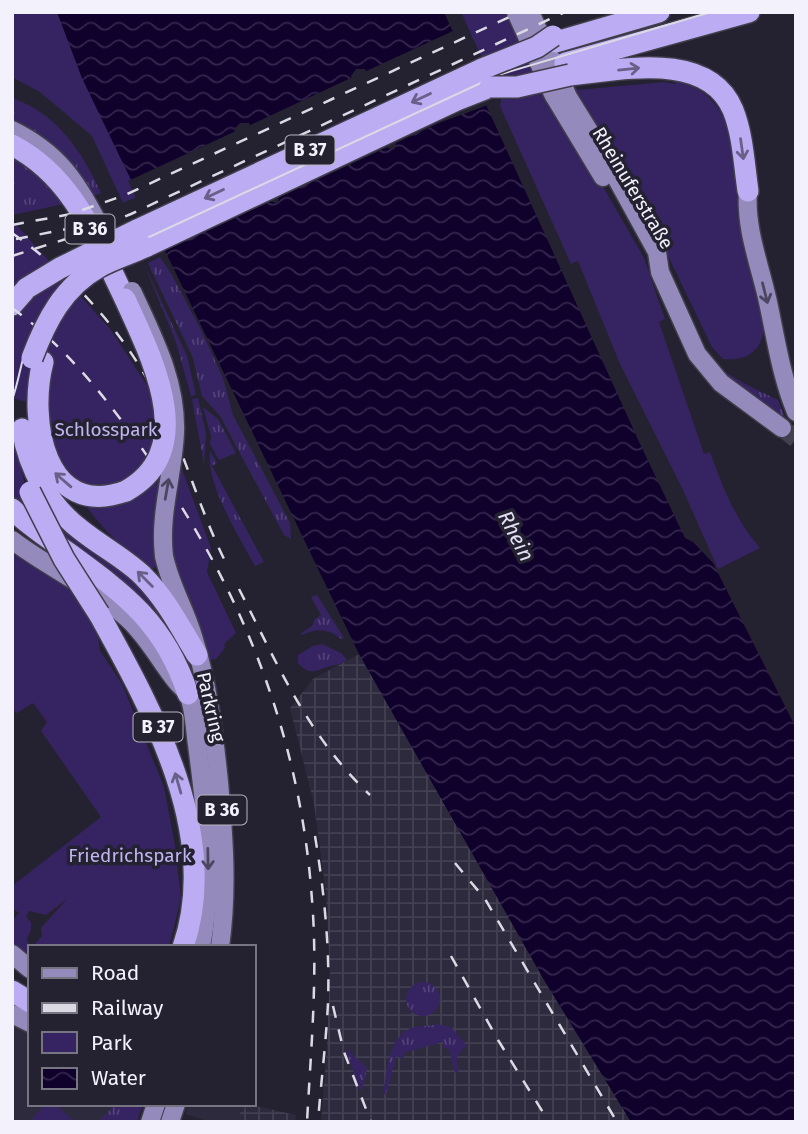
<svg xmlns="http://www.w3.org/2000/svg" width="808" height="1134" font-family="'Fira Sans',sans-serif">
	<style>
		.built { fill: #2e2a3e }
		.industrial { fill: url(#industrial-grid) }
		.grass { fill: url(#grass-tufts) }
		.green { fill: #362362 }
		.water { fill: url(#water-waves); fill-rule: evenodd }
		.pier { fill: #242230 }
		.lines { fill: none; stroke-linecap: round; stroke-linejoin: round }
		.major-tunnel { stroke: #43414f; stroke-width: 18; stroke-dasharray: 18 9; stroke-linecap: butt }
		.major-casing { stroke: #403e4a; stroke-width: 21 }
		.highway-casing { stroke: #403e4a; stroke-width: 24 }
		.major { stroke: #958abc; stroke-width: 18 }
		.highway { stroke: #bbacf3; stroke-width: 21 }
		.tram { stroke: #dbdae4; stroke-width: 2 }
		.rail { stroke: #dbdae4; stroke-width: 2.5; stroke-dasharray: 12 12; stroke-linecap: butt }
		.major-bridge-casing { stroke: #403e4a; stroke-width: 21; stroke-linecap: butt }
		.highway-bridge-casing { stroke: #403e4a; stroke-width: 24; stroke-linecap: butt }
		.major-bridge { stroke: #958abc; stroke-width: 18 }
		.highway-bridge { stroke: #bbacf3; stroke-width: 21 }
		.oneway { stroke: #686088 }
		.oneway2 { stroke: #4c4661 }
		.labels { text-anchor: middle; dominant-baseline: central; stroke-width: 7; stroke-linejoin: round; paint-order: stroke }
		.shield { fill: #242230; stroke: #b5b4bf; stroke-width: 2 }
		.shield-label { font-size: 18px; font-weight: bold; fill: #f3f2fc }
		.street-label { font-size: 19px; fill: #f3f2fc; stroke: #242230 }
		.park-label { font-size: 19px; fill: #c0b4f1; stroke: #242230 }
		.water-label { font-size: 21px; font-style: italic; fill: #e3dff4; stroke: #242230 }
	</style>
	<defs>
		<pattern id="industrial-grid" width="8" height="8" patternUnits="userSpaceOnUse" patternTransform="scale(1.75)"><rect width="8" height="8" fill="#2e2a3e"/><path d="M0 4h8M4 0v8" fill="none" stroke="#423f51"/></pattern>
		<pattern id="grass-tufts" width="24" height="20" patternUnits="userSpaceOnUse" patternTransform="scale(1.75)"><rect width="24" height="20" fill="#362362"/><path d="M3 7l-1-3M5 7V3M7 7l1-3M15 17l-1-3M17 17v-4M19 17l1-3" fill="none" stroke="#544379"/></pattern>
		<pattern id="water-waves" width="16" height="10" patternUnits="userSpaceOnUse" patternTransform="scale(1.75)"><rect width="16" height="10" fill="#10002c"/><path d="M0 5q4-4 8 0t8 0" fill="none" stroke="#33264c"/></pattern>
	</defs>
	<rect width="100%" height="100%" fill="#242230"/>
	<g class="built">
		<polygon points="12,1024 30,1031 30,1104 143,1104 137,1122 12,1122"/>
		<polygon points="188,1104 248,1104 232,1122 210,1122 185,1114"/>
	</g>
	<g class="industrial">
		<polygon points="359,654 544,980 631,1122 321,1122 327,1046 330,972 326,893 314,804 290,708 313,679"/>
		<polygon points="248,1104 296,1115 295,1122 232,1122"/>
	</g>
	<g class="grass">
		<path d="M 12,98 C 58,114 81,151 101,193 L 91,197 L 12,123 Z"/>
		<polygon points="12,151 73,202 12,215"/>
		<polygon points="160,257 172,275 201,330 223,378 233,415 290,523 291,539 284,535 220,416 202,396 193,358 148,263"/>
		<polygon points="144,264 187,356 196,395 191,396 176,342"/>
		<polygon points="718,368 749,386 778,400 787,422 731,385"/>
		<polygon points="198,398 206,433 204,464 192,399"/>
		<polygon points="203,407 218,419 236,453 219,460 210,444 211,436"/>
		<path d="M 210,451 L 217,463 L 212,466 L 264,562 L 255,566 C 239,536 206,485 210,451 Z"/>
		<polygon points="41,491 129,569 179,630 191,666 185,668 59,539"/>
		<path d="M 317,595 L 344,638 L 341,639 C 329,628 316,628 302,635 L 300,634 L 312,626 L 315,619 L 321,615 L 311,597 Z"/>
		<path d="M 322,644 L 341,653 L 347,660 C 341,664 336,665 331,666 C 316,669 312,678 298,663 L 298,655 L 313,646 Z"/>
		<circle cx="423" cy="999" r="17"/>
		<path d="M 437,1024 L 451,1027 L 467,1046 C 456,1053 455,1059 459,1071 L 455,1073 L 449,1049 L 444,1048 L 443,1042 L 403,1053 L 404,1059 L 396,1056 L 386,1094 L 383,1094 C 387,1074 388,1038 409,1029 C 418,1025 428,1027 437,1024 Z"/>
		<polygon points="348,1050 367,1068 362,1090 360,1090 346,1051"/>
		<polygon points="45,1104 55,1104 75,1122 30,1122"/>
		<polygon points="116,1104 143,1104 137,1122 105,1122 101,1119"/>
	</g>
	<g class="green">
		<polygon points="12,12 57,12 82,78 139,196 123,203 92,136 40,92 12,77"/>
		<path d="M 461,12 L 511,12 L 586,157 L 644,258 L 665,319 L 659,322 L 704,454 L 710,452 C 723,488 735,519 760,548 L 718,569 L 682,488 L 620,364 L 578,261 L 571,264 L 500,106 L 501,100 Z"/>
		<path d="M 676,81 C 697,86 712,96 722,115 C 733,137 733,165 736,189 C 740,220 746,250 753,280 C 757,296 767,321 762,338 C 756,356 740,361 723,359 L 712,347 L 669,258 L 584,118 L 568,85 L 575,85 L 578,90 L 664,82 L 675,84 Z"/>
		<path d="M 12,220 L 111,330 L 157,401 L 211,548 L 207,572 L 236,633 L 224,644 L 225,648 L 216,659 L 206,661 L 180,578 L 159,565 L 150,570 C 127,553 107,533 89,510 C 80,498 77,482 65,473 L 30,403 L 12,398 Z"/>
		<polygon points="12,416 26,493 36,522 12,500"/>
		<polygon points="12,546 92,594 100,651 122,684 164,787 175,846 181,898 169,947 32,947 42,936 41,928 67,899 46,915 29,911 26,917 31,922 31,929 27,939 30,948 30,978 12,963 12,921 19,913 12,908 12,886 101,817 41,731 47,722 33,703 17,713 12,709"/>
	</g>
	<path class="water" d="M 57,12 L 444,12 L 641,446 L 685,538 L 693,542 L 713,563 L 796,728 L 796,1122 L 631,1122 L 544,980 L 359,654 L 82,78 ZM 356,69 L 365,69 L 397,140 L 394,150 L 383,146 L 351,76 ZM 240,123 L 249,123 L 253,131 L 281,192 L 277,203 L 266,200 L 235,132 L 234,129 Z"/>
	<g class="pier">
		<polygon points="455,30 488,105 439,123 392,145 393,140 362,73"/>
		<polygon points="355,76 386,144 390,146 162,252 128,181 238,130 269,197 275,199 277,193 246,127"/>
	</g>
	<g class="lines">
		<polyline class="major-tunnel" points="782,428 796,439"/>
		<defs>
			<g id="major">
				<polyline points="516,12 553,94 603,177"/>
				<polyline points="530,12 568,97 602,152 657,252 660,272 697,354 721,383 782,428"/>
				<path d="M 12,130 C 57,152 76,180 98,223"/>
				<path d="M 748,191 C 745,229 760,265 768,302 C 776,339 781,376 796,412"/>
				<path d="M 12,540 C 49,568 92,587 127,618 C 148,637 159,660 176,681 C 179,685 184,689 187,693 C 194,703 195,732 197,745 C 206,812 214,880 201,947"/>
				<path d="M 164,556 C 170,585 185,609 193,636 C 208,683 214,733 219,782 C 224,838 228,891 220,947"/>
				<polyline points="12,954 30,969"/>
				<polyline points="12,1014 30,1023"/>
				<polyline points="150,1122 156,1104"/>
				<polyline points="170,1122 176,1104"/>
			</g>
			<g id="highway">
				<polyline points="556,42 659,12"/>
				<polyline points="565,63 749,12"/>
				<path d="M 570,75 C 621,70 708,50 733,110 C 743,135 744,164 748,191"/>
				<path d="M 12,145 C 74,177 96,240 125,299"/>
				<polyline points="137,230 482,69"/>
				<polyline points="145,247 457,100 490,87"/>
				<polyline points="12,305 27,288"/>
				<path d="M 43,362 C 28,419 44,521 126,491"/>
				<path d="M 22,429 C 29,469 49,506 81,530 C 101,546 124,558 142,575 C 166,599 180,627 197,655"/>
				<path d="M 12,509 C 27,524 46,536 63,549 C 123,593 164,621 188,694"/>
				<path d="M 99,614 C 152,710 222,835 183,947"/>
				<polyline points="12,991 30,1002"/>
			</g>
		</defs>
		<use href="#major" class="major-casing"/>
		<use href="#highway" class="highway-casing"/>
		<use href="#major" class="major"/>
		<use href="#highway" class="highway"/>
		<path class="tram" d="M 12,400 C 19,381 21,361 28,342 C 43,297 79,273 119,251 L 498,75 L 711,12"/>
		<g class="rail">
			<polyline points="12,225 71,214 125,195 520,12"/>
			<path d="M 12,233 C 83,283 138,348 172,429 C 191,475 205,522 228,567"/>
			<polyline points="16,239 77,227"/>
			<polyline points="12,256 85,233 131,214 565,12"/>
			<path d="M 12,308 C 68,348 111,404 150,460 C 243,590 301,740 312,900 C 318,974 311,1048 307,1122"/>
			<path d="M 239,589 C 278,665 307,735 370,795"/>
			<path d="M 315,836 C 324,890 330,948 328,1003 C 326,1043 321,1082 318,1122"/>
			<polyline points="455,863 485,899 617,1122"/>
			<polyline points="451,956 498,1040 549,1122"/>
			<polyline points="333,1006 344,1052 371,1122"/>
		</g>
		<defs>
			<path id="major-bridge" d="M 132,291 C 153,337 177,381 175,433 C 173,475 159,514 164,556"/>
			<g id="highway-bridge">
				<polyline points="482,69 537,47 553,36"/>
				<polyline points="490,87 517,87 570,75"/>
				<polyline points="27,288 60,268 137,230"/>
				<path d="M 125,299 C 150,355 201,449 126,491"/>
				<path d="M 32,358 C 46,321 63,287 99,267 C 113,259 130,254 145,247"/>
				<polyline points="30,492 64,559 99,614"/>
			</g>
		</defs>
		<use href="#major-bridge" class="major-bridge-casing"/>
		<use href="#highway-bridge" class="highway-bridge-casing"/>
		<use href="#major-bridge" class="major-bridge"/>
		<use href="#highway-bridge" class="highway-bridge"/>
	</g>
	<defs><path id="oneway-shaft" d="M-6 0H5M1.5-3L5.5 0L1.5 3" fill="none" stroke-width="1.6" stroke-linecap="round" stroke-linejoin="round" transform="scale(1.75)"/></defs>
	<g class="oneway">
		<use href="#oneway-shaft" transform="translate(629 69) rotate(-6)"/>
		<use href="#oneway-shaft" transform="translate(421 98) rotate(155)"/>
		<use href="#oneway-shaft" transform="translate(742 149) rotate(82)"/>
		<use href="#oneway-shaft" transform="translate(214 194) rotate(155)"/>
		<use href="#oneway-shaft" transform="translate(63 480) rotate(-139)"/>
		<use href="#oneway-shaft" transform="translate(145 579) rotate(-135)"/>
		<use href="#oneway-shaft" transform="translate(178 783) rotate(-106)"/>
	</g>
	<g class="oneway2">
		<use href="#oneway-shaft" transform="translate(765 293) rotate(76)"/>
		<use href="#oneway-shaft" transform="translate(167 489) rotate(-80)"/>
		<use href="#oneway-shaft" transform="translate(208 859) rotate(89)"/>
	</g>
	<g class="labels">
		<g class="shield">
			<rect x="285.5" y="135.5" width="49" height="29" rx="5"/>
			<rect x="65.5" y="214.5" width="49" height="29" rx="5"/>
			<rect x="133.5" y="712.5" width="49" height="29" rx="5"/>
			<rect x="197.5" y="795.5" width="49" height="29" rx="5"/>
		</g>
		<g class="shield-label">
			<text x="310" y="150">B 37</text>
			<text x="90" y="229">B 36</text>
			<text x="158" y="727">B 37</text>
			<text x="222" y="810">B 36</text>
		</g>
		<g class="street-label">
			<text transform="translate(633 188) rotate(59)">Rheinuferstraße</text>
			<text transform="translate(211 707) rotate(77)">Parkring</text>
		</g>
		<g class="park-label">
			<text x="106" y="429">Schlosspark</text>
			<text x="130" y="855">Friedrichspark</text>
		</g>
		<g class="water-label">
			<text transform="translate(516 536) rotate(63)">Rhein</text>
		</g>
	</g>
	<rect width="808" height="1134" fill="none" stroke="#f3f2fc" stroke-width="28"/>
	<rect x="28" y="945" width="228" height="161" fill="#242230" stroke="#777582" stroke-width="2"/>
	<rect x="42" y="968" width="35" height="10" fill="#958abc" stroke="#777582" stroke-width="2"/>
	<text x="91" y="980" font-size="21" fill="#f3f2fc">Road</text>
	<rect x="42" y="1003" width="35" height="10" fill="#dbdae4" stroke="#777582" stroke-width="2"/>
	<text x="91" y="1015" font-size="21" fill="#f3f2fc">Railway</text>
	<rect x="42" y="1032" width="35" height="21" fill="#362362" stroke="#777582" stroke-width="2"/>
	<text x="91" y="1050" font-size="21" fill="#f3f2fc">Park</text>
	<rect x="42" y="1068" width="35" height="21" fill="url(#water-waves)" stroke="#777582" stroke-width="2"/>
	<text x="91" y="1085" font-size="21" fill="#f3f2fc">Water</text>
</svg>
